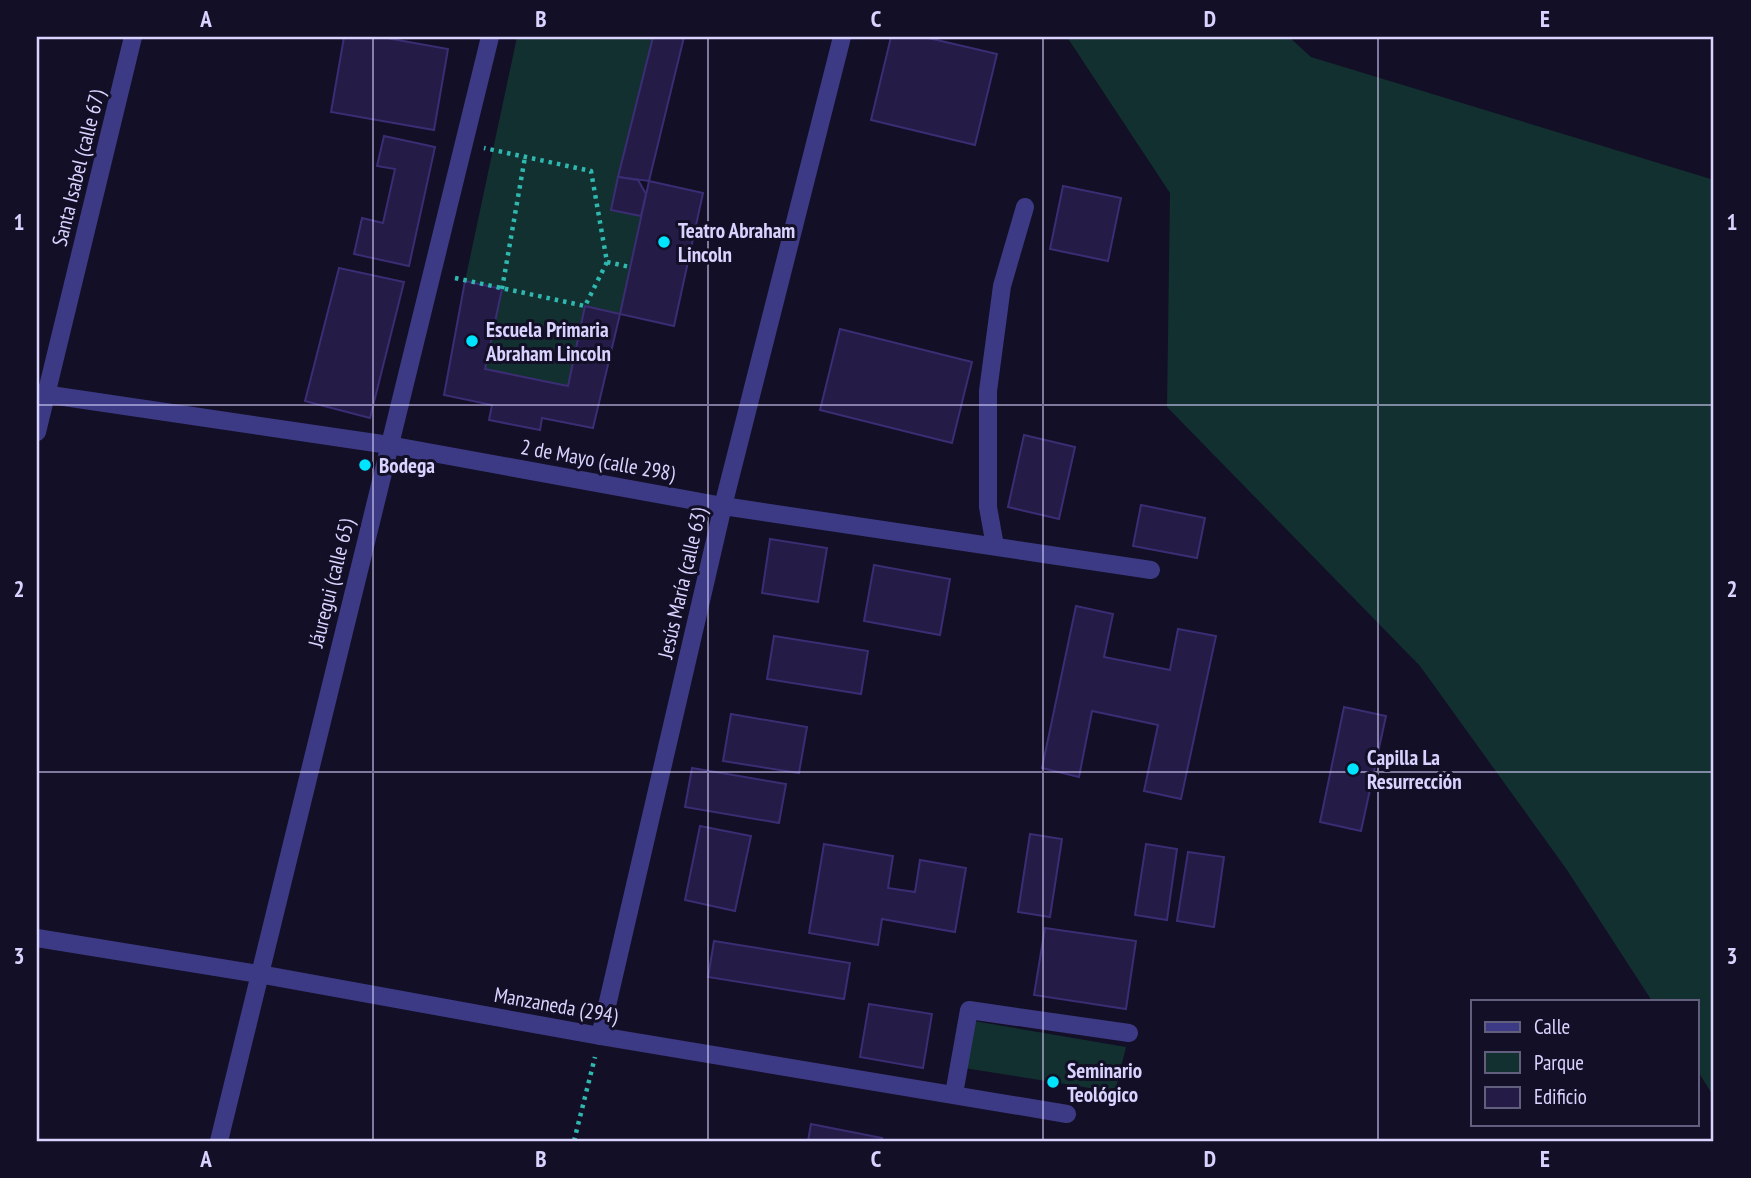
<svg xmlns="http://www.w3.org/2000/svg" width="1751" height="1178" font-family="'PT Sans Narrow',sans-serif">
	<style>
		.green { fill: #12302f }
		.building { fill: #241b47; stroke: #3b2d73; stroke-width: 2 }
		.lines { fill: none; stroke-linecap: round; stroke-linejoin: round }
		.path { stroke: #2fb8b0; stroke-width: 4.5; stroke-dasharray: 3.5 5; stroke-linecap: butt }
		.minor { stroke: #3d3a85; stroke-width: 18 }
		.grid { fill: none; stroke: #d9d4ff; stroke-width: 2; stroke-opacity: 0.55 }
		.poi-dot { fill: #00e5ff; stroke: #130f26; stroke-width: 2.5 }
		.labels { text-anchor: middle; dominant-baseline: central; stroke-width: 6; stroke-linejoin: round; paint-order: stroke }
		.street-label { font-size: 21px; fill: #d9d4ff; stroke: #130f26 }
		.poi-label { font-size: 21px; font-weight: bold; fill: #d9d4ff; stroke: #130f26; text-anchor: start }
		.neatline { fill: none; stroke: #d9d4ff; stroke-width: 2.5 }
		.grid-label { font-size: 23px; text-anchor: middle; font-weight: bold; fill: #d9d4ff }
	</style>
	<rect width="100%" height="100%" fill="#130f26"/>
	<g class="green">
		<polygon points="517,37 653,37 611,209 641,216 620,314 585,307 568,386 485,369 502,289 465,281"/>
		<polygon points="1067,37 1289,37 1311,57 1714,180 1714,1097 1697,1070 1697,1001 1652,1001 1567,870 1420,666 1167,407 1170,193"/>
		<polygon points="974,1021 1126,1047 1115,1092 964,1068"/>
	</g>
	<g class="building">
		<polygon points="344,37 381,37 448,49 434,130 331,112"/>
		<polygon points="653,37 684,37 649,181 618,177"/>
		<polygon points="891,37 924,37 997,54 975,145 871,120"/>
		<polygon points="384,136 435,147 409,266 354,254 362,218 383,223 395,169 377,166"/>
		<polygon points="618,177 638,180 646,194 641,216 611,210"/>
		<polygon points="649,181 703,193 674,326 620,314"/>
		<polygon points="1063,186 1121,198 1108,261 1050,249"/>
		<polygon points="339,268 404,282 370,418 305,401"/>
		<polygon points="465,281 502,289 485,369 568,386 585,306 620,314 593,428 542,418 540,430 489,420 492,405 444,395"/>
		<polygon points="840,329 972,362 952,443 820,410"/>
		<polygon points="1024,435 1075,447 1059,519 1008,507"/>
		<polygon points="1141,505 1205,518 1197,558 1133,546"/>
		<polygon points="770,539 827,548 818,602 762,593"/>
		<polygon points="874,565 950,579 940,635 864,621"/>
		<polygon points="1076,606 1113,614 1104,657 1170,670 1178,629 1216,636 1181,799 1144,791 1158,725 1092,711 1079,777 1042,768"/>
		<polygon points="774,636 868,651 861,694 767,679"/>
		<polygon points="1344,707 1386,716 1361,831 1320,822"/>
		<polygon points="731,714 807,727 799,773 723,761"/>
		<polygon points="692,768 786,784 779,823 685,807"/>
		<polygon points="700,826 751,836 735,911 685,900"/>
		<polygon points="1030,834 1062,839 1050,917 1018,912"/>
		<polygon points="824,844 893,856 888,888 915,892 920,860 966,868 955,932 882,919 878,945 809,933"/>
		<polygon points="1146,844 1177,849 1167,920 1135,915"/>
		<polygon points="1188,852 1224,857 1214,927 1177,921"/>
		<polygon points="1045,928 1136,941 1126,1009 1034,995"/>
		<polygon points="714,941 850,963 844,999 708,977"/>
		<polygon points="869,1004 932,1014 923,1068 860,1057"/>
		<polygon points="811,1124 882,1138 881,1141 808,1141"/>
	</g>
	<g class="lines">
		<g class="path">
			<polyline points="607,262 630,267"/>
			<polyline points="455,278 585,306 607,262 591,171 484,148"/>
			<polyline points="502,289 525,157"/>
			<polyline points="574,1141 595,1057"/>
		</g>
		<g class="minor">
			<polyline points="37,393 389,445 723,506 1151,570"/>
			<polyline points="37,432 133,37"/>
			<polyline points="995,546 988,507 988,391 1002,286 1025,207"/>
			<polyline points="37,938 259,974 600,1036 1067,1114"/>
			<polyline points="600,1036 723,506 842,37"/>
			<polyline points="954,1094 969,1010 1129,1033"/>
			<polyline points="219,1141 490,37"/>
		</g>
	</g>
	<path class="grid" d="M 373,37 L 373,1141M 708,37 L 708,1141M 1043,37 L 1043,1141M 1378,37 L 1378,1141M 37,405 L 1714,405M 37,772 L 1714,772"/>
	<g class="poi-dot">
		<circle cx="664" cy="242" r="7"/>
		<circle cx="472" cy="341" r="7"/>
		<circle cx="365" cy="465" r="7"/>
		<circle cx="1353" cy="769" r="7"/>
		<circle cx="1053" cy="1082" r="7"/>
	</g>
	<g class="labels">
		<g class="street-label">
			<text transform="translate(78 168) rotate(-76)">Santa Isabel (calle 67)</text>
			<text transform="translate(598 460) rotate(10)">2 de Mayo (calle 298)</text>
			<text transform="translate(331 583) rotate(-76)">Jáuregui (calle 65)</text>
			<text transform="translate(682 583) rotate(-77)">Jesús María (calle 63)</text>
			<text transform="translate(556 1005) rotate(10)">Manzaneda (294)</text>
		</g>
		<g class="poi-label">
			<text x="678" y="230">Teatro Abraham<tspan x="678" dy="24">Lincoln</tspan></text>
			<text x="486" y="329">Escuela Primaria<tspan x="486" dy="24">Abraham Lincoln</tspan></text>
			<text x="379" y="465">Bodega</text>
			<text x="1367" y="757">Capilla La<tspan x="1367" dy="24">Resurrección</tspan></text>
			<text x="1067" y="1070">Seminario<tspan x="1067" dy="24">Teológico</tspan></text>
		</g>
	</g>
	<rect width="1751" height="1178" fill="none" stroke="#130f26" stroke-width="77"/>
	<rect x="1471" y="1000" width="228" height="126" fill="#130f26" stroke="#625e7d" stroke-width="2"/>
	<rect x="1485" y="1022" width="35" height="10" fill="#3d3a85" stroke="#625e7d" stroke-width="2"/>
	<text x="1534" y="1034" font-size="21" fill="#d9d4ff">Calle</text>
	<rect x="1485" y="1052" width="35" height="21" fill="#12302f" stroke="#625e7d" stroke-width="2"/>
	<text x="1534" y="1070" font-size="21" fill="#d9d4ff">Parque</text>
	<rect x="1485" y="1087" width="35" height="21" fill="#241b47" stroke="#625e7d" stroke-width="2"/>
	<text x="1534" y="1104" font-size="21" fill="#d9d4ff">Edificio</text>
	<rect x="38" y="38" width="1674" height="1102" class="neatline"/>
	<g class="grid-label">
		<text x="206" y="27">A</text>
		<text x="541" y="27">B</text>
		<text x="876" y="27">C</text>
		<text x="1210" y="27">D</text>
		<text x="1545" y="27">E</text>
		<text x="19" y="230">1</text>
		<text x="1732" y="230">1</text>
		<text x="19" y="597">2</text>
		<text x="1732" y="597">2</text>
		<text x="19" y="964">3</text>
		<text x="1732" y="964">3</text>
		<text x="206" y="1167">A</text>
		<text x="541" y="1167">B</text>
		<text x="876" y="1167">C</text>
		<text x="1210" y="1167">D</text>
		<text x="1545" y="1167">E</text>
	</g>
</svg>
